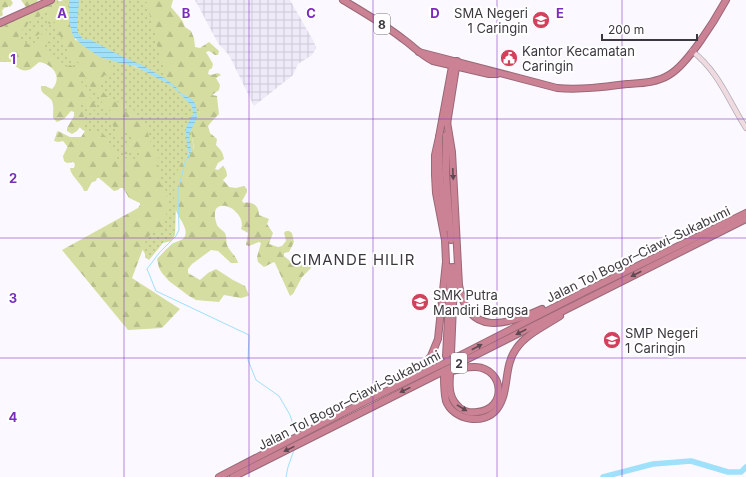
<svg xmlns="http://www.w3.org/2000/svg" width="746" height="477" font-family="Inter,sans-serif">
	<style>
		.industrial { fill: url(#industrial-grid) }
		.grass { fill: url(#grass-dots) }
		.forest { fill: url(#forest-firs) }
		.water { fill: url(#water-rules) }
		.lines { fill: none; stroke-linecap: round; stroke-linejoin: round }
		.stream { stroke: #9fe0fa; stroke-width: 1 }
		.river { stroke: #9fe0fa; stroke-width: 5.5 }
		.secondary-casing { stroke: #aba6b5; stroke-width: 6 }
		.highway-casing { stroke: #996876; stroke-width: 8 }
		.secondary { stroke: #efdadf; stroke-width: 4.5 }
		.highway { stroke: #cb8294; stroke-width: 6 }
		.oneway { fill: #5f4a54 }
		.grid { fill: none; stroke: #7b2cbf; stroke-width: 1; stroke-opacity: 0.55 }
		.labels { text-anchor: middle; dominant-baseline: central; stroke-width: 4; stroke-linejoin: round; paint-order: stroke }
		.shield { fill: #fff; stroke: #767479; stroke-width: 1 }
		.shield-label { font-size: 12px; font-weight: bold; fill: #3b383f }
		.poi-label { font-size: 13px; fill: #3b383f; stroke: #fff; text-anchor: start }
		.street-label { font-size: 13px; fill: #3b383f; stroke: #fff }
		.quarter-label { font-size: 15px; letter-spacing: 1px; fill: #3b383f; stroke: #fff }
		.grid-label { font-size: 13px; text-anchor: middle; font-weight: bold; fill: #7b2cbf; stroke: #fff; stroke-width: 4; stroke-linejoin: round; paint-order: stroke }
	</style>
	<defs>
		<pattern id="industrial-grid" width="8" height="8" patternUnits="userSpaceOnUse"><rect width="8" height="8" fill="#eeeaf8"/><path d="M0 4h8M4 0v8" fill="none" stroke="#cdc9d6"/></pattern>
		<pattern id="grass-dots" width="8" height="8" patternUnits="userSpaceOnUse"><rect width="8" height="8" fill="#d5dea0"/><path d="M2 2h.1M6 6h.1" fill="none" stroke="#b8bf8b" stroke-width="1.8" stroke-linecap="round"/></pattern>
		<pattern id="forest-firs" width="22" height="20" patternUnits="userSpaceOnUse"><rect width="22" height="20" fill="#d5dea0"/><path d="M5 1l3.5 6h-7zM16 11l3.5 6h-7z" fill="#b8bf8b"/></pattern>
		<pattern id="water-rules" width="6" height="5" patternUnits="userSpaceOnUse"><rect width="6" height="5" fill="#9fe0fa"/><path d="M0 2.5h6" fill="none" stroke="#8ac1d7"/></pattern>
	</defs>
	<rect width="100%" height="100%" fill="#fbf8ff"/>
	<polygon class="industrial" points="195,0 290,0 314,42 316,48 312,55 298,64 293,75 254,106 229,55 218,43"/>
	<g class="grass">
		<polygon points="53,0 58,0 59,2 63,0 67,0 62,27 88,65 69,79 49,54 0,33 0,25"/>
		<path d="M 78,0 L 151,0 L 179,92 L 201,109 L 191,130 L 194,151 L 189,151 L 176,206 L 175,235 L 171,241 L 163,243 L 149,260 L 145,257 L 145,254 L 139,243 L 165,205 L 124,114 L 108,100 L 99,89 L 100,62 L 109,58 L 130,64 L 157,77 L 167,81 L 83,39 C 71,30 77,13 78,0 Z"/>
		<polygon points="83,73 96,91 135,123 141,151 141,165 117,164 87,133 79,127 77,113 58,78 78,81"/>
	</g>
	<g class="forest">
		<polygon points="0,0 11,0 13,3 10,7 8,6 8,7 4,8 2,11 3,15 0,17"/>
		<path d="M 21,0 L 38,0 L 36,3 L 42,7 L 44,11 L 39,17 L 30,21 L 27,25 L 23,28 L 22,33 L 18,35 L 20,40 L 23,40 L 26,43 L 34,47 L 35,40 L 42,39 L 43,36 L 41,33 L 36,36 L 33,35 L 32,34 L 38,28 L 44,28 L 47,31 L 48,37 L 53,39 L 50,43 L 42,45 L 45,49 L 47,52 L 53,54 C 56,60 62,61 66,67 L 70,65 L 77,69 L 81,65 L 80,63 C 62,55 70,46 60,36 C 59,34 57,33 55,32 L 57,21 L 49,24 L 47,21 L 47,18 L 51,15 L 45,5 L 49,2 L 56,4 L 60,1 L 62,4 L 65,4 L 66,0 L 73,0 L 75,40 L 79,41 L 105,58 L 107,60 L 107,64 L 112,68 L 113,73 L 111,77 L 104,75 L 100,89 L 107,96 L 111,97 L 113,101 L 126,104 L 124,112 L 131,108 L 135,111 L 135,116 L 146,126 L 150,141 L 159,159 L 156,167 L 160,173 L 161,182 L 162,187 L 166,191 L 169,203 L 164,223 L 158,234 L 154,232 L 147,238 L 132,278 L 180,309 L 162,328 L 128,330 L 62,250 L 138,208 L 140,205 L 140,203 L 129,198 L 123,188 L 120,188 L 118,190 L 114,191 L 99,178 L 97,178 L 96,181 L 92,182 L 87,191 L 84,191 C 81,182 71,177 70,168 L 74,168 L 75,164 L 73,162 L 67,163 L 64,161 L 63,156 L 67,148 L 67,146 L 63,141 L 58,142 L 54,141 L 57,132 L 58,131 L 70,137 L 81,137 L 85,131 C 91,132 97,133 103,134 L 107,138 L 108,144 L 110,146 L 111,149 L 119,154 L 118,157 L 115,159 L 119,162 L 121,162 L 125,158 L 129,159 L 133,158 L 135,160 L 139,160 L 140,153 L 137,151 L 126,154 L 120,152 L 131,143 L 131,136 L 130,132 L 125,131 L 120,137 L 112,135 L 121,131 L 122,128 L 121,127 L 114,127 L 109,121 L 112,114 L 111,111 L 103,105 L 99,94 L 93,91 L 85,77 L 81,82 L 89,89 L 90,92 L 90,97 L 97,107 C 91,115 86,110 82,104 L 78,105 L 76,108 L 82,111 L 85,120 L 77,131 L 72,134 L 67,131 L 67,128 L 74,116 L 74,112 L 71,111 L 64,119 L 57,122 L 53,118 C 53,112 54,106 52,101 C 48,94 40,95 41,86 L 45,86 L 52,89 C 63,77 53,65 40,62 C 37,63 35,66 32,68 C 24,74 17,68 11,62 L 0,62 L 0,31 L 2,31 L 5,28 L 2,20 L 3,19 L 7,18 L 14,22 L 16,20 L 15,13 L 17,11 L 21,13 L 29,9 L 35,11 L 36,8 L 26,7 Z"/>
		<path d="M 134,0 L 173,0 L 171,7 L 182,20 L 185,27 L 191,31 L 194,38 L 195,47 L 200,48 L 209,42 L 219,51 L 218,55 L 215,55 L 209,51 L 206,52 L 213,64 L 212,68 L 209,70 L 208,74 L 211,75 L 218,73 L 221,75 L 216,78 L 220,85 L 219,90 L 212,95 L 217,96 L 217,97 L 219,114 L 212,121 L 208,126 L 210,133 L 217,139 L 216,145 C 220,149 223,152 224,159 L 218,163 L 215,169 L 218,170 L 223,166 C 226,169 227,172 227,176 L 223,180 L 229,187 L 236,188 L 244,186 L 247,189 L 247,192 L 242,201 L 244,203 C 253,201 259,206 259,215 L 269,219 L 267,224 L 273,233 L 269,244 L 278,247 L 282,246 L 286,241 L 284,233 L 286,231 L 289,231 L 292,233 L 294,242 L 289,252 L 284,253 L 284,256 L 295,265 L 304,264 L 308,257 L 312,261 L 311,268 L 302,277 L 293,294 L 290,296 L 275,263 L 274,262 L 264,267 L 258,262 L 257,257 L 261,243 L 259,242 L 249,246 L 246,245 L 248,233 L 241,229 C 246,217 229,201 218,207 C 213,210 215,220 217,225 C 218,228 223,230 225,233 C 227,238 226,241 227,245 C 229,251 236,255 238,263 L 231,263 L 218,251 L 211,250 L 192,264 L 188,269 L 188,273 L 200,280 L 208,273 L 216,269 L 233,280 L 245,286 L 249,295 L 248,296 L 241,298 L 224,295 L 219,302 L 196,300 L 189,296 L 169,281 L 162,273 L 159,268 L 157,259 C 159,257 169,246 172,244 C 176,241 183,241 185,236 C 188,229 180,219 177,213 C 175,209 174,202 174,198 C 174,184 176,167 186,156 C 188,153 192,152 194,148 L 191,132 L 190,132 C 190,123 193,117 200,112 C 198,106 192,104 190,98 C 185,96 172,91 168,87 C 163,80 167,74 164,67 C 162,60 158,53 157,46 C 156,38 155,30 152,23 C 148,16 152,10 147,2 L 141,2 Z"/>
	</g>
	<polygon class="water" points="69,0 79,0 77,31 83,39 91,40 121,56 142,65 166,79 177,88 179,92 192,99 196,105 197,118 189,134 191,151 189,159 187,157 189,152 187,147 186,130 187,125 193,114 192,106 172,86 135,66 120,63 100,57 82,45 73,36 69,21"/>
	<g class="lines">
		<g class="stream">
			<polyline points="188,157 185,162 178,191 179,230 176,236 159,253 147,269 156,291 249,335 248,360 256,380 279,396 290,415 296,434"/>
			<polyline points="286,477 288,467 294,450"/>
		</g>
		<polyline class="river" points="603,477 653,464 691,461 728,472 741,472 746,467"/>
		<defs>
			<path id="secondary" d="M 692,51 C 719,72 728,100 746,128"/>
			<g id="highway">
				<path d="M 343,0 C 363,12 384,24 403,39 C 413,46 422,56 433,61 L 489,74 L 497,74"/>
				<polyline points="0,23 51,0"/>
				<path d="M 419,52 L 557,88 C 580,90 604,87 627,84 C 641,83 656,83 669,75 C 688,64 715,20 726,0"/>
				<path d="M 447,122 L 452,152 L 459,285 C 468,338 507,325 542,309"/>
				<polyline points="447,124 457,61"/>
				<polyline points="446,135 446,175 451,240"/>
				<polyline points="446,228 440,176 439,137 453,61"/>
				<polyline points="451,353 454,282 453,267"/>
				<polyline points="446,356 450,281 449,267"/>
				<path d="M 446,373 C 456,370 466,366 476,367 C 505,369 507,410 477,412 C 471,413 465,412 460,408 C 449,399 449,388 450,375"/>
				<path d="M 444,376 C 444,384 444,393 446,401 C 453,420 484,426 497,409 C 510,392 503,367 516,349 C 526,334 545,326 560,316"/>
				<polyline points="393,384 425,363 431,356 438,339 446,262 445,240 436,193 435,175 435,155 439,137"/>
				<polyline points="219,477 366,401 459,356 586,291 746,213"/>
				<polyline points="233,477 746,219"/>
			</g>
		</defs>
		<use href="#secondary" class="secondary-casing"/>
		<use href="#highway" class="highway-casing"/>
		<use href="#secondary" class="secondary"/>
		<use href="#highway" class="highway"/>
	</g>
	<defs><path id="oneway-solid" d="M-6-.8H1V-3.2L6.5 0L1 3.2V.8H-6Z"/></defs>
	<g class="oneway">
		<use href="#oneway-solid" transform="translate(453 174) rotate(88)"/>
		<use href="#oneway-solid" transform="translate(636 274) rotate(153)"/>
		<use href="#oneway-solid" transform="translate(521 332) rotate(153)"/>
		<use href="#oneway-solid" transform="translate(477 347) rotate(-28)"/>
		<use href="#oneway-solid" transform="translate(405 390) rotate(154)"/>
		<use href="#oneway-solid" transform="translate(462 408) rotate(31)"/>
		<use href="#oneway-solid" transform="translate(289 449) rotate(154)"/>
	</g>
	<path class="grid" d="M 124,0 L 124,477M 249,0 L 249,477M 373,0 L 373,477M 497,0 L 497,477M 622,0 L 622,477M 0,119 L 746,119M 0,238 L 746,238M 0,358 L 746,358"/>
	<defs>
		<symbol id="school-disc" viewBox="-11 -11 22 22"><circle r="9.5" fill="#d1415c" stroke="#fff"/><path d="M0-5L7-2L0 1L-7-2ZM-4 1L0 2.5L4 1V4Q0 6-4 4Z" fill="#fff"/></symbol>
		<symbol id="civic-disc" viewBox="-11 -11 22 22"><circle r="9.5" fill="#d1415c" stroke="#fff"/><path d="M-.6-6.5H3V-4.5H.6V-3L4-1V1h2V6H-6V1h2V-1L-.6-3ZM-1.2 2.5V6h2.4V2.5Z" fill="#fff"/></symbol>
	</defs>
	<g fill-rule="evenodd">
		<use href="#school-disc" x="531" y="10" width="20" height="20"/>
		<use href="#civic-disc" x="499" y="48" width="20" height="20"/>
		<use href="#school-disc" x="410" y="292" width="20" height="20"/>
		<use href="#school-disc" x="602" y="330" width="20" height="20"/>
	</g>
	<g class="labels">
		<g class="shield">
			<rect x="374" y="14" width="16" height="20" rx="3"/>
			<rect x="451" y="353" width="16" height="20" rx="3"/>
		</g>
		<g class="shield-label">
			<text x="382" y="24">8</text>
			<text x="459" y="363">2</text>
		</g>
		<g class="poi-label">
			<text x="528" y="13" text-anchor="end">SMA Negeri<tspan x="528" dy="15">1 Caringin</tspan></text>
			<text x="522" y="51">Kantor Kecamatan<tspan x="522" dy="15">Caringin</tspan></text>
			<text x="433" y="295">SMK Putra<tspan x="433" dy="15">Mandiri Bangsa</tspan></text>
			<text x="625" y="333">SMP Negeri<tspan x="625" dy="15">1 Caringin</tspan></text>
		</g>
		<g class="street-label">
			<text transform="translate(638 254) rotate(-26)">Jalan Tol Bogor–Ciawi–Sukabumi</text>
			<text transform="translate(349 400) rotate(-27)">Jalan Tol Bogor–Ciawi–Sukabumi</text>
		</g>
		<g class="quarter-label">
			<text x="353" y="259">CIMANDE HILIR</text>
		</g>
	</g>
	<g class="grid-label">
		<text x="62" y="18">A</text>
		<text x="186" y="18">B</text>
		<text x="311" y="18">C</text>
		<text x="435" y="18">D</text>
		<text x="560" y="18">E</text>
		<text x="13" y="64">1</text>
		<text x="13" y="183">2</text>
		<text x="13" y="303">3</text>
		<text x="13" y="422">4</text>
	</g>
	<path d="M602 34v6h95v-6" fill="none" stroke="#3b383f" stroke-width="2"/>
	<text x="608" y="34" font-size="12" fill="#3b383f" stroke="#ffffff" stroke-width="3" paint-order="stroke">200 m</text>
</svg>
